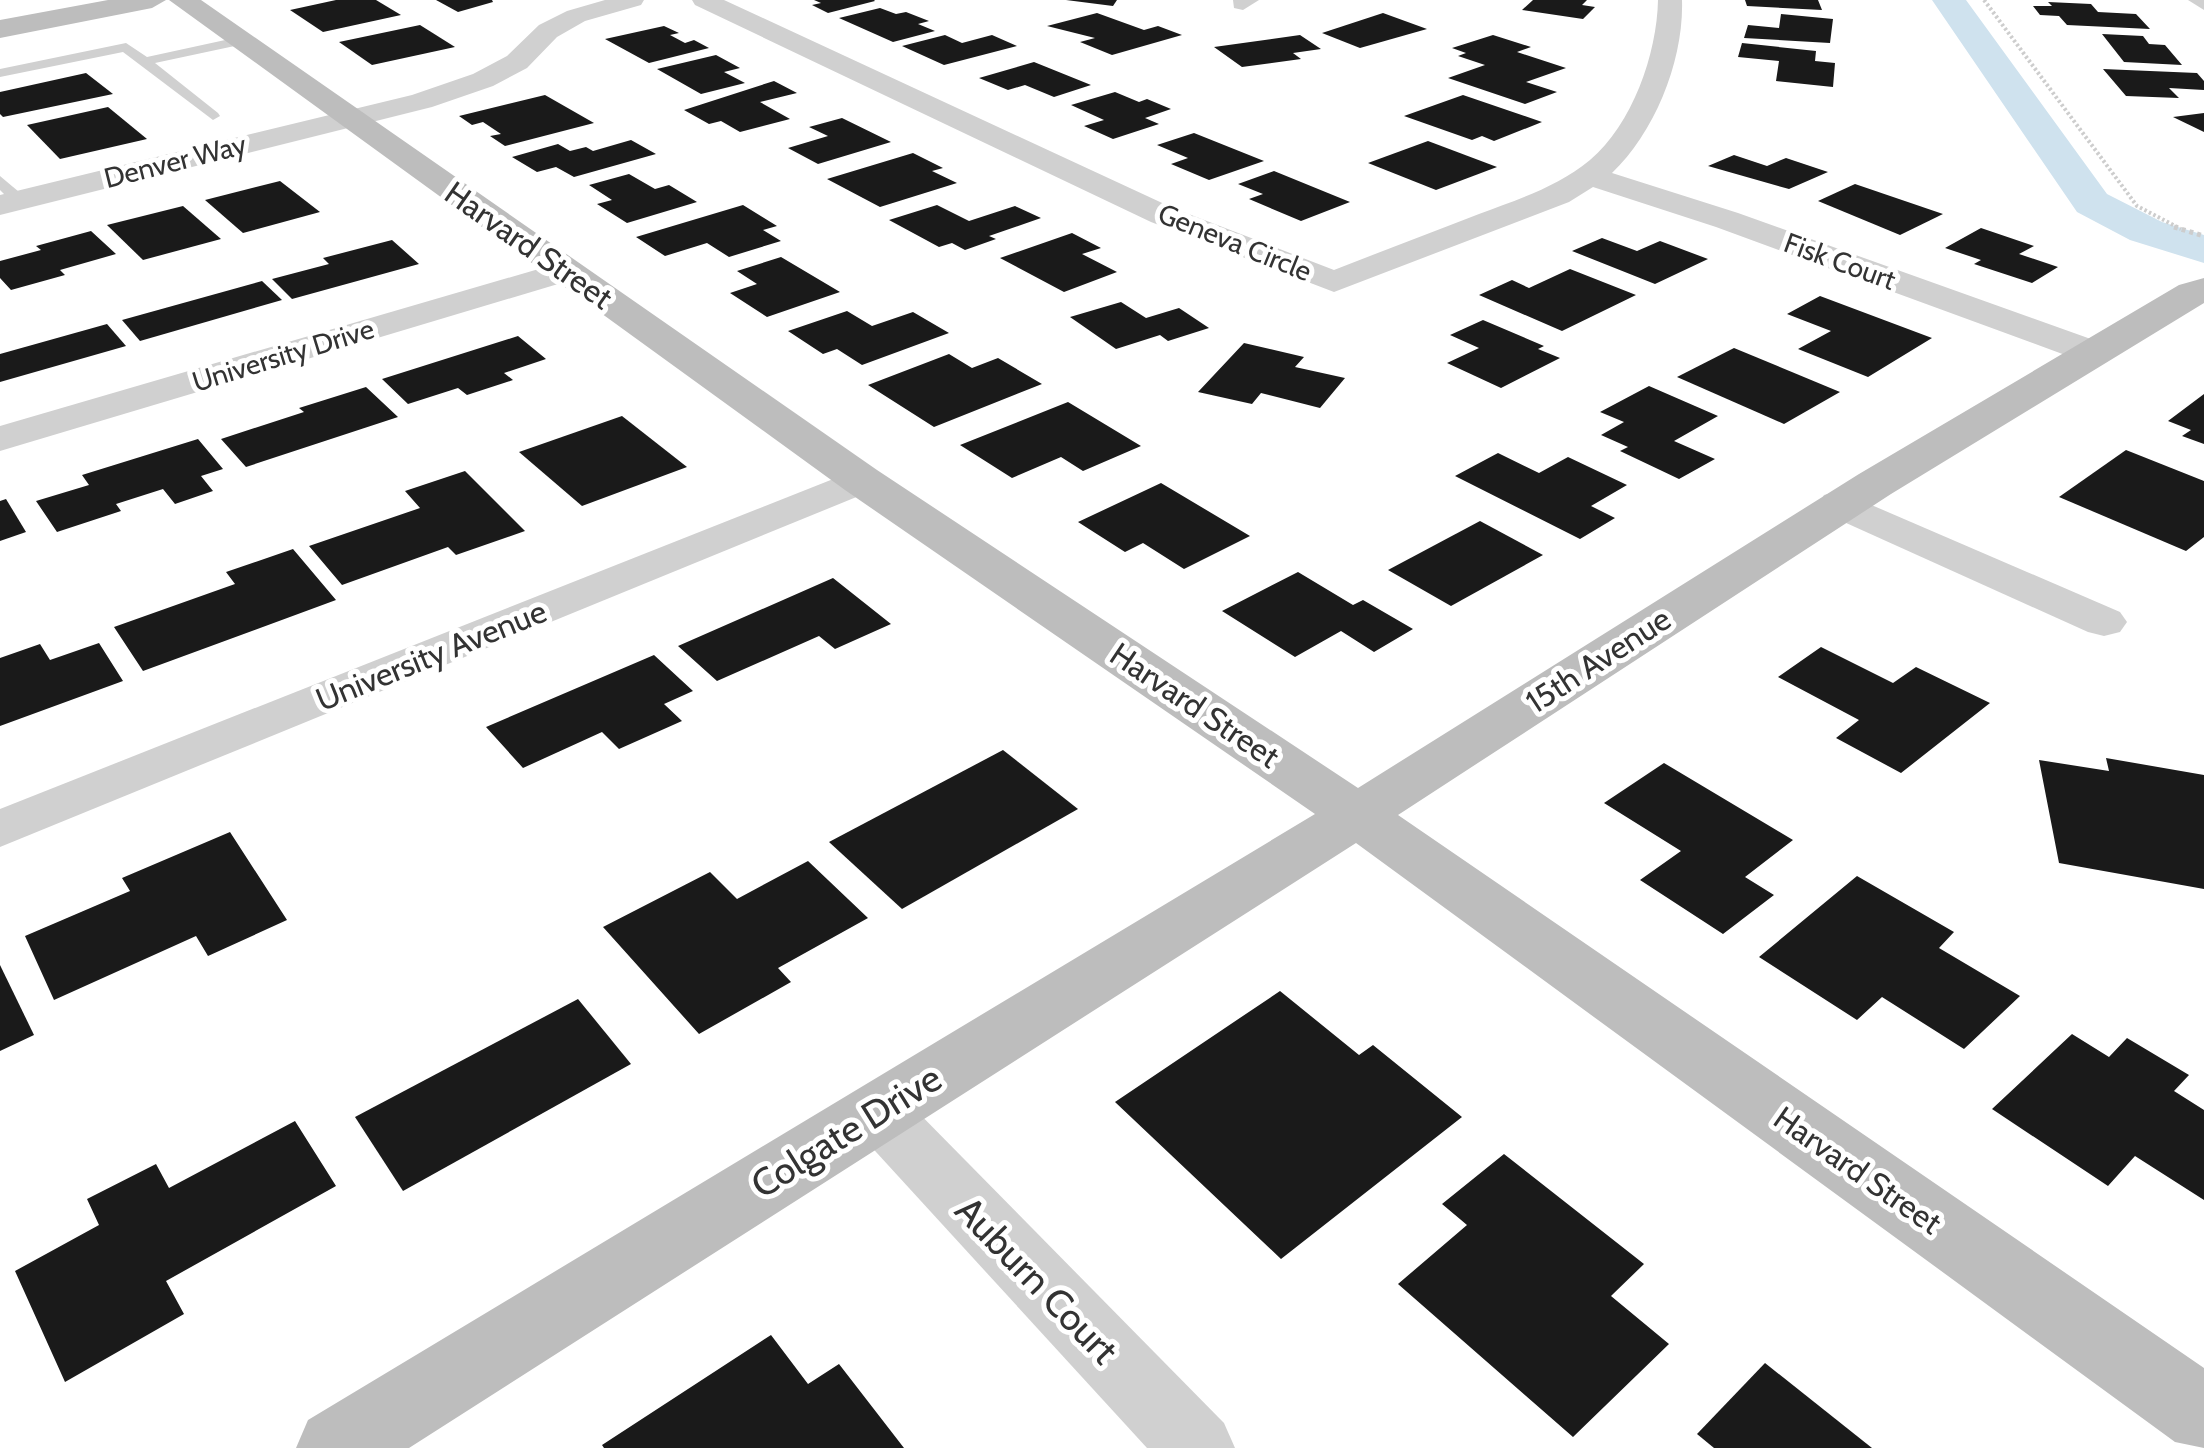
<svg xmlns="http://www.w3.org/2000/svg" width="2204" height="1448" font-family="Cabin,sans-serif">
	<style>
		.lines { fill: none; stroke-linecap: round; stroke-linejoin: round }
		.canal { fill: #cfe2ee; fill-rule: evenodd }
		.building { fill: #1a1a1a }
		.path-far1 { stroke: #cdcdcd; stroke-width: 4; stroke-dasharray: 2.5 2.5; stroke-linecap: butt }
		.path { stroke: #cdcdcd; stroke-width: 5; stroke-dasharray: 4 4; stroke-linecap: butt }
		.lane { fill: #d0d0d0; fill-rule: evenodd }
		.street { fill: #d0d0d0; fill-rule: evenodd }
		.secondary { fill: #bdbdbd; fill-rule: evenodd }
		.labels { text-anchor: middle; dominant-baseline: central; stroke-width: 10; stroke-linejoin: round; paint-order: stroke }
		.far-street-label { font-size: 28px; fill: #333; stroke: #fff }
		.street-label { font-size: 32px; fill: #333; stroke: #fff }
		.near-street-label { font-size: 38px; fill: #333; stroke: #fff }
	</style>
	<rect width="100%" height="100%" fill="#fff"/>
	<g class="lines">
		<polygon class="canal" points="1932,0 1966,0 2107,194 2162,222 2204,235 2204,263 2130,240 2077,212"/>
	</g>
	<g class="building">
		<polygon points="336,0 376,0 401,15 323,32 290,10"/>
		<polygon points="436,0 492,0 493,2 458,12"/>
		<polygon points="814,0 874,0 875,1 828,13 812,5 821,3"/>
		<polygon points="1066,0 1117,0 1113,6"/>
		<polygon points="1533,0 1587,0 1582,5 1595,7 1583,19 1522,10"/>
		<polygon points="1745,0 1818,0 1822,10 1747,6"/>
		<polygon points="2048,2 2091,4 2098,12 2136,14 2150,29 2067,25 2059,16 2040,15 2033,6 2052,6"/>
		<polygon points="880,8 896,14 906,12 929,21 918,24 935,31 893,42 839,18"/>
		<polygon points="1097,13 1144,30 1158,26 1182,35 1112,55 1080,42 1095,38 1047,26"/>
		<polygon points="1383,13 1427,29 1360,48 1322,33"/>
		<polygon points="1781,14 1833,19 1830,43 1744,38 1748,25 1779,28"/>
		<polygon points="420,25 455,47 372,65 339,42"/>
		<polygon points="664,26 679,33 670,35 685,43 694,40 709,48 649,63 605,39"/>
		<polygon points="2102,34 2143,36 2149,44 2165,45 2182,65 2124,62"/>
		<polygon points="945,35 962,43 992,35 1017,46 944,65 902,46"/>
		<polygon points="1300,35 1321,49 1293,53 1301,59 1242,67 1214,47"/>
		<polygon points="1493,35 1531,47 1517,52 1566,68 1526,82 1557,92 1525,104 1448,78 1485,65 1458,56 1466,53 1452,48"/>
		<polygon points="1742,43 1816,51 1815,61 1835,63 1833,87 1776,81 1779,61 1738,57"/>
		<polygon points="716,55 740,68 724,72 745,83 701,94 657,69"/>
		<polygon points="1034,62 1091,85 1054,97 1025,85 1008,90 979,78"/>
		<polygon points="2103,69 2197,73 2204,81 2204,90 2169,88 2179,98 2126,96"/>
		<polygon points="86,73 113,94 3,117 0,114 0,92"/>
		<polygon points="774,81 797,93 760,102 790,119 740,132 721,121 709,124 684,110"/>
		<polygon points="1115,92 1139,102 1147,99 1171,109 1145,118 1159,124 1113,139 1084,126 1104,120 1071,105"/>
		<polygon points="545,95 594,123 505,146 490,136 501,134 483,122 472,125 459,116"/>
		<polygon points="1463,95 1542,122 1494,141 1482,136 1472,140 1404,116"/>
		<polygon points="108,107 147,139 60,159 27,125"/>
		<polygon points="2204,113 2204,132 2173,117"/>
		<polygon points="842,118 891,142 818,164 788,148 828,136 809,127"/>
		<polygon points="1194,133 1264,161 1209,180 1171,164 1188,158 1157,145"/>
		<polygon points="631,140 656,154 574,177 556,167 537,172 512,157 558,144 570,151 586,147 593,151"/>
		<polygon points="1428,141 1497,167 1436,190 1368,163"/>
		<polygon points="913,153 943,168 932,171 957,183 880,207 827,179"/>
		<polygon points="1734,155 1767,166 1786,158 1828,172 1789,189 1708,166"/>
		<polygon points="1274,171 1350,202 1301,221 1249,199 1263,194 1238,184"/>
		<polygon points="629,174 655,189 669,185 697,202 627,223 597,204 612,200 589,185"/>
		<polygon points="280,181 320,212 243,233 205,200"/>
		<polygon points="1855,184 1943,214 1900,235 1818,201"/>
		<polygon points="743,205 777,226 763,230 781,241 729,257 707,243 665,256 636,237"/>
		<polygon points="937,205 969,221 1015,206 1041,218 989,236 996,239 965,250 952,243 939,247 889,220"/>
		<polygon points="183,206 221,239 143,260 107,225"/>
		<polygon points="1981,228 2034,246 2019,254 2058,267 2032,283 1974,264 1981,260 1945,248"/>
		<polygon points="91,231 116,254 60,270 65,275 11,290 0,278 0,261 41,250 36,246"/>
		<polygon points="1072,233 1101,248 1082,254 1117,272 1064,292 1000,258"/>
		<polygon points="1602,238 1637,251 1660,241 1708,259 1655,284 1572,251"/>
		<polygon points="392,240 419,264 292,299 272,279 329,264 323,258"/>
		<polygon points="781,257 840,292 767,317 730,293 757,284 737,271"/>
		<polygon points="1570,269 1636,295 1562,331 1479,295 1512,280 1529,288"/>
		<polygon points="262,281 282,300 140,341 122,320"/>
		<polygon points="1820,296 1932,338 1868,377 1798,349 1831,331 1787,314"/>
		<polygon points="1121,302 1146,318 1179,308 1209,328 1168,341 1160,335 1116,349 1070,317"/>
		<polygon points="847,311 872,326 913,312 949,333 862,365 837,349 823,354 788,331"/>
		<polygon points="1483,320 1544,346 1538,349 1560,358 1501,388 1447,363 1479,348 1450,335"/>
		<polygon points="107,324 126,346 0,382 0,354"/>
		<polygon points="518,336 546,359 504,373 513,380 467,395 458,388 408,404 382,379"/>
		<polygon points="1244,343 1304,357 1295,367 1345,378 1320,408 1261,393 1252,404 1198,392"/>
		<polygon points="1734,348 1840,392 1784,424 1677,377"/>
		<polygon points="949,354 972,368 998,358 1042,384 934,427 868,385"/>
		<polygon points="1649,386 1718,416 1674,441 1715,459 1679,479 1620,451 1628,447 1601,435 1624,422 1600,412"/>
		<polygon points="366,387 398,417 246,467 221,439 304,412 299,408"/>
		<polygon points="2204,394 2204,444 2182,436 2191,430 2168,421"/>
		<polygon points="1068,402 1141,446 1083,471 1061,457 1012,478 960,445"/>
		<polygon points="622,416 687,467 582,506 519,452"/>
		<polygon points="198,439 223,469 201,476 213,491 175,504 163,489 116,504 121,511 57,532 36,501 89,485 82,475"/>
		<polygon points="2126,450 2204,481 2204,537 2186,551 2059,497"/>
		<polygon points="1498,453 1539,473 1568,457 1627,485 1591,506 1615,518 1580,539 1455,476"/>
		<polygon points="465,471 525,531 456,555 448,547 342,585 309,546 420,508 405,491"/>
		<polygon points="1161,483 1250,536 1184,569 1143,543 1125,552 1078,522"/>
		<polygon points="6,499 26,532 0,541 0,501"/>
		<polygon points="1480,521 1543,555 1451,606 1388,570"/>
		<polygon points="293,549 336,600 143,671 114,627 235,584 226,572"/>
		<polygon points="1298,572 1353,605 1363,600 1413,629 1374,652 1341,631 1295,657 1222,611"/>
		<polygon points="833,578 891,624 835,649 819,636 717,681 678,646"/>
		<polygon points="99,643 123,681 0,726 0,658 40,644 50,660"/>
		<polygon points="1821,647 1893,683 1916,667 1990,703 1901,773 1836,738 1859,720 1778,677"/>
		<polygon points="654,655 693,691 664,704 682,721 619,749 602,732 523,768 486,727"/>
		<polygon points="1003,750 1078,809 902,909 829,842"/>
		<polygon points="2106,758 2204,775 2204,889 2059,863 2039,760 2109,771"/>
		<polygon points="1664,763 1793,840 1745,877 1774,895 1723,934 1640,880 1681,851 1604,803"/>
		<polygon points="230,832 287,920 208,956 196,936 54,1000 25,936 130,891 122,878"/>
		<polygon points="808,861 868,918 778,968 791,982 699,1034 603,927 710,872 737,899"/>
		<polygon points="1857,876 1954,932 1939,948 2020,996 1964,1049 1882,997 1857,1020 1759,957"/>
		<polygon points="0,965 34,1035 0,1051"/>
		<polygon points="1280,991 1359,1055 1373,1045 1462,1117 1281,1259 1115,1102"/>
		<polygon points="578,999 631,1064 403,1191 355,1117"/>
		<polygon points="2072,1034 2109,1057 2127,1038 2189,1075 2174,1091 2204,1110 2204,1200 2135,1156 2108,1186 1992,1109"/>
		<polygon points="295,1121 336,1186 166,1281 184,1314 65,1382 15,1271 99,1225 87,1199 156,1164 169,1188"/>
		<polygon points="1504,1154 1644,1264 1611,1296 1669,1344 1573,1437 1398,1284 1467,1225 1442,1204"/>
		<polygon points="771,1335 808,1384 839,1364 904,1448 604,1448 602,1445"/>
		<polygon points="1765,1363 1872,1448 1714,1448 1697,1434"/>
	</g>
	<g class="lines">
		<polyline class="path-far1" points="1984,0 2137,206 2181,229"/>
		<polyline class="path" points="2174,227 2204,236"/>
		<g class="lane">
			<polygon points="239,37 244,38 244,44 155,63 218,113 220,116 213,120 123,52 0,77 0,69 126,43 147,57"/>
			<polygon points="0,176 25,197 25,203 13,203 0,190"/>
		</g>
		<g class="street">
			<polygon points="605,0 644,0 641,5 585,21 557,37 527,68 493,86 432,107 0,215 0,195 412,95 473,74 507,56 539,25 567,11"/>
			<path d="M 692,0 L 724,0 L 1173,208 L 1334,270 C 1382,251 1431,233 1479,214 C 1517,200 1557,187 1590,160 C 1632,125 1657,54 1658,0 L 1682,0 C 1684,60 1655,132 1612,173 L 1738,213 L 2102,343 L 2108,351 L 2102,359 L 2089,362 L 2076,359 L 1716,227 L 1593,187 L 1569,202 L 1334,292 L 1151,222 L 695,5 Z"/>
			<polygon points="1233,0 1259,0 1243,10 1234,8"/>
			<polygon points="2188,0 2204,0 2204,10"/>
			<polygon points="566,261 578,264 583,271 578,278 0,451 0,426"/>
			<polygon points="861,468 876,471 882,480 876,489 0,847 0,809"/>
			<polygon points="1839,491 2120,612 2127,622 2120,632 2104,636 2088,632 1824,513 1818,504 1824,495"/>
			<polygon points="877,1086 899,1093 1224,1423 1235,1448 1147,1448 855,1129 845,1111 855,1093"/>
		</g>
		<g class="secondary">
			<polygon points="108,0 166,0 152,8 0,38 0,20"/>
			<polygon points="169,0 201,0 877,470 1358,788 1859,474 2179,285 2204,278 2204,303 1891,494 1398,815 2204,1368 2204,1448 2175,1442 1356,843 409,1448 296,1448 308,1420 1315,814 845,490"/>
		</g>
	</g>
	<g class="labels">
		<g class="far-street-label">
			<text transform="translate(175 161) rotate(-14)">Denver Way</text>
			<text transform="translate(1235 242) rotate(22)">Geneva Circle</text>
			<text transform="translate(1840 261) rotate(20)">Fisk Court</text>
			<text transform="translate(283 355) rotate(-17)">University Drive</text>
		</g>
		<g class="street-label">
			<text transform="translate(529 245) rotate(35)">Harvard Street</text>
			<text transform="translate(431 655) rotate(-22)">University Avenue</text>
			<text transform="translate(1598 660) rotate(-33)">15th Avenue</text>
			<text transform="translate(1195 705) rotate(34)">Harvard Street</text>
			<text transform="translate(1858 1170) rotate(35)">Harvard Street</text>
		</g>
		<g class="near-street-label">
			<text transform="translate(846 1131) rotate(-32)">Colgate Drive</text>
			<text transform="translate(1037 1280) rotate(46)">Auburn Court</text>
		</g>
	</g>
</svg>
